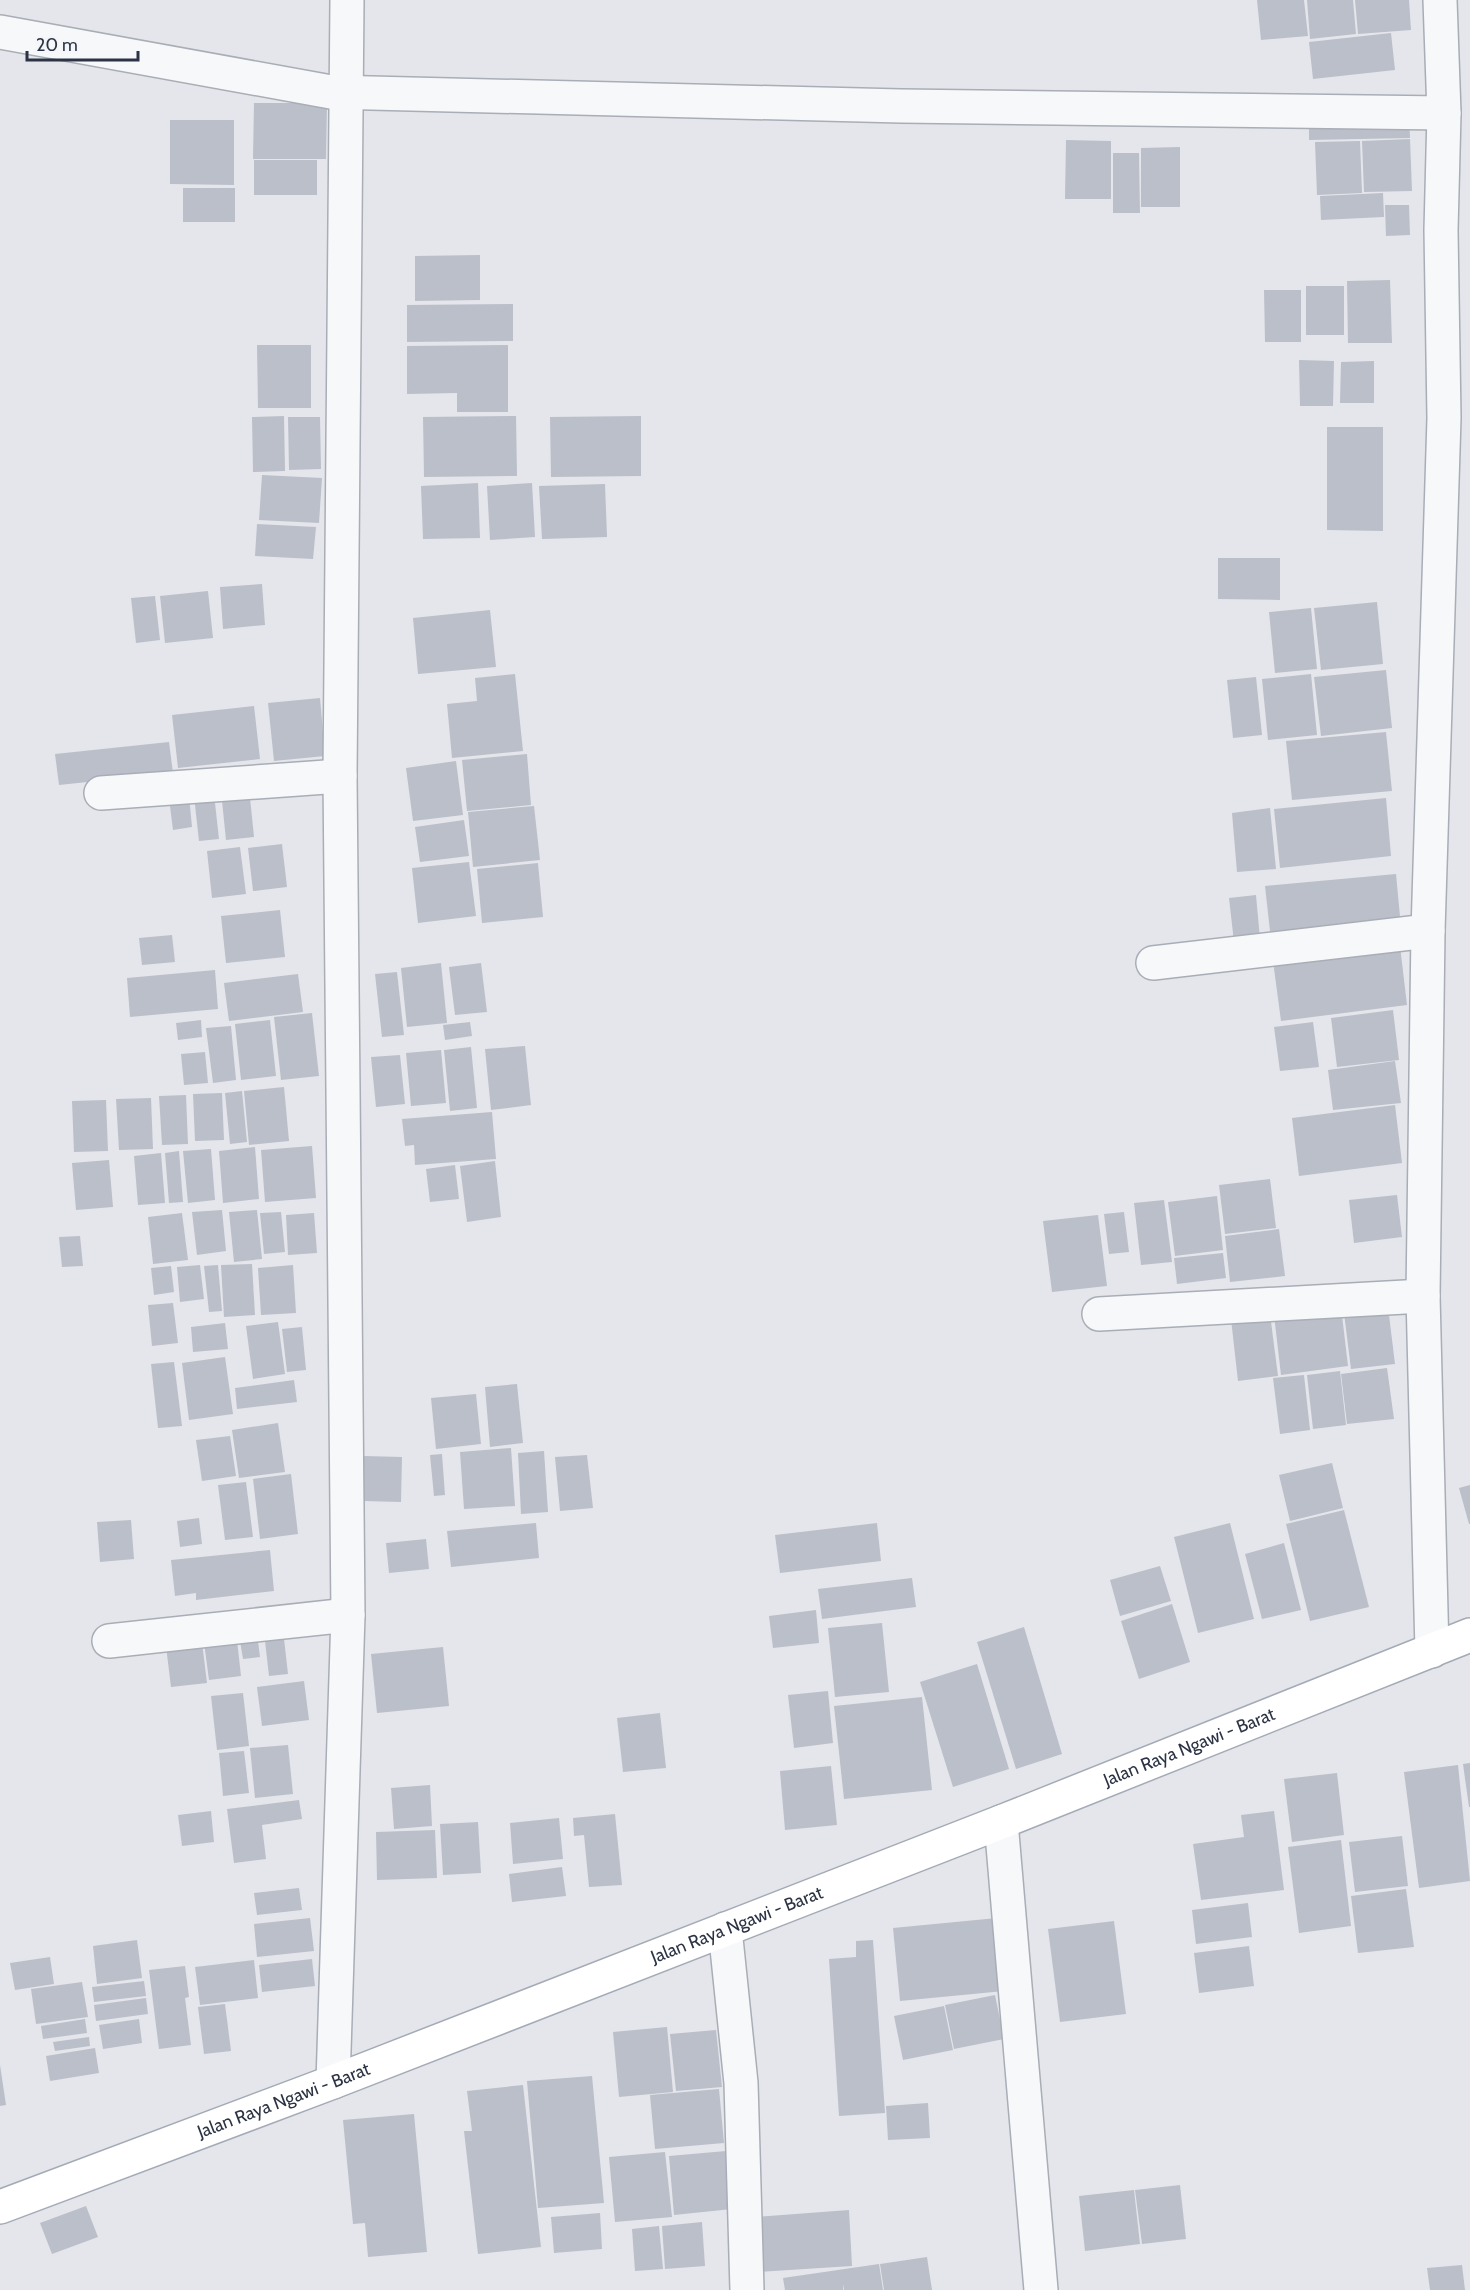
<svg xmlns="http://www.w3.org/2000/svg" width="1470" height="2290" font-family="Cabin,sans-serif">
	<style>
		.building { fill: #bbbfc9 }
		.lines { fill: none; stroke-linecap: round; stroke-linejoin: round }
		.minor-casing { stroke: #a9adb6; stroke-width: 36 }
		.major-casing { stroke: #a4aab7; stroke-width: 36 }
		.minor { stroke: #f7f8fa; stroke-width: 33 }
		.major { stroke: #fff; stroke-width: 33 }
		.labels { text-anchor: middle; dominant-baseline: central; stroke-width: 5; stroke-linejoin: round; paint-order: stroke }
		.street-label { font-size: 18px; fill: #2c3344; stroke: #f4f6f9 }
	</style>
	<rect width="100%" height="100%" fill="#e4e6eb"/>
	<g class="building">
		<polygon points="1257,0 1304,0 1308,36 1261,40"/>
		<polygon points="1307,0 1353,0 1356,34 1310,39"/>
		<polygon points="1355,0 1409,0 1411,30 1358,34"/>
		<polygon points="1391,33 1395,70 1313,79 1309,42"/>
		<polygon points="254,103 327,103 326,159 253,159"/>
		<polygon points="1409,115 1410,138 1309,140 1309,117"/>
		<polygon points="170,120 234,120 234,185 170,184"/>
		<polygon points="1410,139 1412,191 1364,192 1362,141"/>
		<polygon points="1066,140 1111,141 1111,199 1065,199"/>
		<polygon points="1360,141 1362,193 1317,195 1315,142"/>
		<polygon points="1180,147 1180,207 1141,207 1141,148"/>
		<polygon points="1113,153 1139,153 1140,213 1113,213"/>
		<rect x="254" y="160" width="63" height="35"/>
		<rect x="183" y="188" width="52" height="34"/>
		<polygon points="1383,193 1384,217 1321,220 1320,196"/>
		<polygon points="1385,205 1409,205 1410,235 1386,236"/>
		<polygon points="480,255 480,300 415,301 415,256"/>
		<polygon points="1390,280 1392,343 1348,343 1347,281"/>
		<rect x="1306" y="286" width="38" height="49"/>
		<polygon points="1264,290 1301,290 1301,342 1265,342"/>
		<polygon points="513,304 513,341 407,342 407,305"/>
		<polygon points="257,345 311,345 311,408 258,408"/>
		<polygon points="508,345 508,412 457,412 457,393 407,394 407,346"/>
		<polygon points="1299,360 1334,361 1333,406 1300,406"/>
		<polygon points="1374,361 1374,403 1340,403 1341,362"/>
		<polygon points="284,416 285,471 253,472 252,417"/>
		<polygon points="516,416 517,476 424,477 423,417"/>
		<polygon points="641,416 641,476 551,477 550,417"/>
		<polygon points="288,417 320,417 321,469 289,470"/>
		<polygon points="1327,427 1383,427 1383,531 1327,530"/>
		<polygon points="262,475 322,478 319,523 259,520"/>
		<polygon points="478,483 480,538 423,539 421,486"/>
		<polygon points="532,483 535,537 490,540 487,486"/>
		<polygon points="605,484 607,537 542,539 539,486"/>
		<polygon points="257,524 316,527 313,559 255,556"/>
		<polygon points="1218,558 1280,558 1280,600 1218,599"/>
		<polygon points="262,584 265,625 223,629 220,587"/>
		<polygon points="208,591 213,638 165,643 160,596"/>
		<polygon points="155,596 160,640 136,643 131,598"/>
		<polygon points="1377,602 1383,664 1321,670 1314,608"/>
		<polygon points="1311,608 1317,669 1275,673 1269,612"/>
		<polygon points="490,610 496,667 418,674 413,618"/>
		<polygon points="1386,670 1392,728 1321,736 1314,677"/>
		<polygon points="515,674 523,751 452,758 447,704 477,701 475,678"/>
		<polygon points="1311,674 1317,735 1268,740 1262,679"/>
		<polygon points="1256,677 1262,735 1233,738 1227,680"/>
		<polygon points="320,698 325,756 274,761 268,703"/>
		<polygon points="254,706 260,759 178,768 172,715"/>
		<polygon points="1386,732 1392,791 1292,800 1286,741"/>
		<polygon points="169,742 173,773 59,785 55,754"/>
		<polygon points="527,754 531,805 467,811 462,760"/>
		<polygon points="456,761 463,815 413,821 406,768"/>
		<polygon points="249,788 254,837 226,840 221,791"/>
		<polygon points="214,794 219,839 199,841 194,796"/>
		<polygon points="189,796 192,827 173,830 169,798"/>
		<polygon points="1386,798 1391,856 1280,868 1274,809"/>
		<polygon points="534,806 540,860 473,867 468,812"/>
		<polygon points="1270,808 1276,869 1237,872 1232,813"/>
		<polygon points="464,820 469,856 420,862 415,827"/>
		<polygon points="282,844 287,887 253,891 248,848"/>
		<polygon points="240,847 246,894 212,898 207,851"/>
		<polygon points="469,862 476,916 418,923 412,868"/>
		<polygon points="538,863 543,917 482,923 477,869"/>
		<polygon points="1396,874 1401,927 1271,940 1265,886"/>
		<polygon points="1256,895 1260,939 1234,942 1229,898"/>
		<polygon points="280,910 285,957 226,963 221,916"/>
		<polygon points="172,935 175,962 142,965 139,938"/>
		<polygon points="1400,946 1407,1005 1281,1021 1273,961"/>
		<polygon points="441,963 447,1023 407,1027 401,968"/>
		<polygon points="481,963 487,1012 455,1015 449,967"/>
		<polygon points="215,970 218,1009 130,1017 127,978"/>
		<polygon points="397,972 404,1035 382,1037 375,974"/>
		<polygon points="298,974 303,1012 229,1021 224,983"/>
		<polygon points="1393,1010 1399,1060 1337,1067 1331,1018"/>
		<polygon points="312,1013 319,1076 281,1080 274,1017"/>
		<polygon points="201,1020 202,1037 178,1040 176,1023"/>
		<polygon points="270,1020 276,1076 241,1080 235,1024"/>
		<polygon points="470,1022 472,1036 445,1040 443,1025"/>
		<polygon points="1313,1022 1319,1067 1280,1071 1274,1027"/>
		<polygon points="231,1026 236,1080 213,1083 206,1028"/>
		<polygon points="525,1046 531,1105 491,1110 485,1049"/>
		<polygon points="471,1047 477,1108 450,1111 444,1050"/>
		<polygon points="441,1050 446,1103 411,1106 406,1053"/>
		<polygon points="205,1052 208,1083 184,1085 181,1054"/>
		<polygon points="400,1055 405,1104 376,1107 371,1057"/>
		<polygon points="1395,1061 1401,1103 1333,1110 1328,1070"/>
		<polygon points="284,1087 289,1141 249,1145 244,1091"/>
		<polygon points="242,1091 247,1142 230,1144 225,1093"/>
		<polygon points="222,1093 224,1140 195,1141 193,1094"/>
		<polygon points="186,1095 188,1144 162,1145 159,1096"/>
		<polygon points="151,1098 153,1149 119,1150 116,1099"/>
		<polygon points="106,1100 108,1151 74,1152 72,1101"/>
		<polygon points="1395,1105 1402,1163 1299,1176 1292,1118"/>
		<polygon points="492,1112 496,1159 415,1165 414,1145 405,1146 402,1119"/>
		<polygon points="312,1146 316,1198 265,1202 261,1150"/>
		<polygon points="255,1147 259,1199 223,1203 219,1151"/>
		<polygon points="211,1149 215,1200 188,1203 183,1151"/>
		<polygon points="179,1151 183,1202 169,1203 165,1153"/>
		<polygon points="161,1153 165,1203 138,1205 134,1156"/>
		<polygon points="109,1160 113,1207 76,1210 72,1163"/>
		<polygon points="495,1161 501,1217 467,1222 460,1166"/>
		<polygon points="455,1165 459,1199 430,1202 426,1169"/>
		<polygon points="1270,1179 1276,1228 1225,1234 1219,1185"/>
		<polygon points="1397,1195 1402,1237 1354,1243 1349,1200"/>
		<polygon points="1217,1196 1223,1250 1175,1256 1168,1202"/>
		<polygon points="1164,1200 1172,1262 1141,1265 1134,1203"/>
		<polygon points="222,1210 226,1251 197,1255 192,1212"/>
		<polygon points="257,1210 262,1259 234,1262 229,1212"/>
		<polygon points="281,1212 285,1252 264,1254 260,1213"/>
		<polygon points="1124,1212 1129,1252 1109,1254 1104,1214"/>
		<polygon points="182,1213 188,1260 153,1264 148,1217"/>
		<polygon points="314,1213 317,1253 288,1255 286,1215"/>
		<polygon points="1098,1215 1107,1286 1052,1292 1043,1221"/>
		<polygon points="1279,1229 1285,1276 1230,1282 1225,1236"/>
		<polygon points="80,1236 83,1266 62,1267 59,1237"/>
		<polygon points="1223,1253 1226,1278 1177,1284 1174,1258"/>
		<polygon points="252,1264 255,1315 224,1317 221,1265"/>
		<polygon points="200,1265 204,1299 180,1302 177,1267"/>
		<polygon points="218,1265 222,1311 209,1312 204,1266"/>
		<polygon points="293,1265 296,1313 261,1315 258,1268"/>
		<polygon points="171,1266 174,1292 154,1295 151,1268"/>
		<polygon points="173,1303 178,1343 152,1346 148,1305"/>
		<polygon points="1341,1307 1348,1366 1281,1375 1274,1315"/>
		<polygon points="1388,1307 1395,1364 1351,1369 1344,1313"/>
		<polygon points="1270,1314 1278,1376 1238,1381 1231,1319"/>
		<polygon points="278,1322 285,1374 253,1379 246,1326"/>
		<polygon points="225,1323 228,1349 193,1352 191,1327"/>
		<polygon points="302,1327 306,1370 287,1372 282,1329"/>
		<polygon points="225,1357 233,1414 189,1420 182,1363"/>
		<polygon points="174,1362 182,1426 158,1428 151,1364"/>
		<polygon points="1387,1368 1394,1419 1347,1424 1341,1374"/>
		<polygon points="1340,1371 1346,1425 1313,1429 1307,1375"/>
		<polygon points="1304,1375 1310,1430 1280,1434 1273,1378"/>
		<polygon points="294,1380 297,1402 237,1409 235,1388"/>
		<polygon points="517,1384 523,1443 490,1447 485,1387"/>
		<polygon points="476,1394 481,1444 436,1449 431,1398"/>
		<polygon points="278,1423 285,1472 239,1478 232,1430"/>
		<polygon points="230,1436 236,1476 202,1481 196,1440"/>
		<polygon points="511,1448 515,1506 464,1509 460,1452"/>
		<polygon points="544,1451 548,1512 521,1514 518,1453"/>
		<polygon points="442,1454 445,1495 434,1496 430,1455"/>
		<polygon points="587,1455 593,1508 560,1511 555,1457"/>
		<polygon points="364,1456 402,1457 401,1502 363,1501"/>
		<polygon points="1332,1463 1343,1508 1290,1521 1279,1475"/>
		<polygon points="291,1474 298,1534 260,1539 253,1479"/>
		<polygon points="246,1482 253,1537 225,1540 218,1485"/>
		<polygon points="1470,1485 1470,1524 1469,1524 1459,1488"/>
		<polygon points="1344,1510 1369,1607 1310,1621 1286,1524"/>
		<polygon points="199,1518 202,1544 180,1547 177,1521"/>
		<polygon points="131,1520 134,1559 100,1562 97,1522"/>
		<polygon points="536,1523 539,1558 451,1567 447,1531"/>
		<polygon points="877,1523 881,1561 780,1573 775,1535"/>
		<polygon points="1230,1523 1254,1619 1198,1633 1174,1537"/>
		<polygon points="426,1539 429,1569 389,1573 386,1543"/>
		<polygon points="1284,1543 1301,1610 1262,1619 1245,1554"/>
		<polygon points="270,1550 274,1591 196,1600 196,1593 175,1596 171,1560"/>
		<polygon points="1160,1566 1171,1601 1120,1616 1110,1580"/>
		<polygon points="912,1578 916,1607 822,1619 818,1589"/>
		<polygon points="1172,1604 1190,1662 1139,1679 1121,1621"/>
		<polygon points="816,1610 819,1643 773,1648 769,1616"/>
		<polygon points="882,1623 889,1692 835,1697 828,1628"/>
		<polygon points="1024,1627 1062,1754 1016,1769 977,1642"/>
		<polygon points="283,1630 288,1674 269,1676 264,1632"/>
		<polygon points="236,1631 241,1676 209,1680 203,1635"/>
		<polygon points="257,1633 260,1657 243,1659 239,1635"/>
		<polygon points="201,1634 207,1683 171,1687 165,1638"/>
		<polygon points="443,1647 449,1706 377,1713 371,1654"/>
		<polygon points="977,1664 1009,1769 953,1787 920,1682"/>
		<polygon points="304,1681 309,1720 262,1726 257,1687"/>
		<polygon points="828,1691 833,1743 794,1748 788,1695"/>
		<polygon points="243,1693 249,1746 217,1750 211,1696"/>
		<polygon points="922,1697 932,1790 844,1799 834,1706"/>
		<polygon points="660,1713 666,1768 623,1772 617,1718"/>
		<polygon points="288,1745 293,1794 255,1798 250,1748"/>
		<polygon points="244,1751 249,1793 223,1796 219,1753"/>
		<polygon points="1470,1763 1470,1807 1469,1807 1463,1764"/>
		<polygon points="1458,1765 1470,1881 1419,1888 1404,1772"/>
		<polygon points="831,1766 837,1825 785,1830 780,1771"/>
		<polygon points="1337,1773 1344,1835 1292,1842 1284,1779"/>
		<polygon points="430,1785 432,1826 394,1829 391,1788"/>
		<polygon points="299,1800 302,1819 262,1825 266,1859 234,1863 227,1809"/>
		<polygon points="211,1811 214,1842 182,1846 178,1815"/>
		<polygon points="1274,1811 1284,1890 1201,1900 1193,1844 1244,1837 1241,1815"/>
		<polygon points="615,1814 622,1885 589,1887 584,1835 574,1836 573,1818"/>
		<polygon points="559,1818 563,1859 513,1864 510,1823"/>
		<polygon points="478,1822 481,1873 443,1875 440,1824"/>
		<polygon points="435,1830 437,1878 377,1880 376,1832"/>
		<polygon points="1402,1836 1408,1886 1355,1892 1349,1842"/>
		<polygon points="1341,1840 1351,1926 1299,1933 1288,1847"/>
		<polygon points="562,1867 566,1896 512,1902 509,1874"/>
		<polygon points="299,1888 302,1910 257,1915 254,1893"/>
		<polygon points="1406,1889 1414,1947 1358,1953 1351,1896"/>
		<polygon points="1248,1903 1252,1937 1196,1944 1192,1910"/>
		<polygon points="310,1918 314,1951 257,1957 254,1924"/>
		<polygon points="997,1918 1004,1991 900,2001 893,1928"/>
		<polygon points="1114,1921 1126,2014 1060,2022 1048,1929"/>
		<polygon points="137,1940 142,1978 97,1984 93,1946"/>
		<polygon points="873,1940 885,2113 839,2116 829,1959 856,1957 856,1941"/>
		<polygon points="1249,1946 1254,1986 1199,1993 1194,1953"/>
		<polygon points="50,1957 54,1984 15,1990 10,1963"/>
		<polygon points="312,1959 315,1986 262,1992 259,1965"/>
		<polygon points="254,1960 258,1998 200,2005 195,1967"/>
		<polygon points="185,1966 189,1997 185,1998 191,2045 159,2049 149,1970"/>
		<polygon points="144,1981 146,1996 94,2002 92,1987"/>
		<polygon points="82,1982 88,2017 36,2024 31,1989"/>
		<polygon points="995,1995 1004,2039 954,2049 945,2005"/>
		<polygon points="146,1998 148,2014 96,2021 94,2005"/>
		<polygon points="225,2004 231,2051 204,2054 198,2007"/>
		<polygon points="944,2006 953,2050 903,2060 894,2016"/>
		<polygon points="85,2019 87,2033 43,2039 41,2026"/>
		<polygon points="139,2019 142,2043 103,2049 99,2025"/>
		<polygon points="667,2027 673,2092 619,2097 613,2032"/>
		<polygon points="716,2030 722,2087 676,2091 670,2034"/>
		<polygon points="89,2037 90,2046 55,2051 53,2042"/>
		<polygon points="95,2048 99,2073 50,2081 46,2056"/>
		<polygon points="0,2065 6,2105 0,2106"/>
		<polygon points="592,2076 604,2203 538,2208 527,2081"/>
		<polygon points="523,2085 541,2247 478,2254 464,2131 472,2131 467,2091"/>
		<polygon points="719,2089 724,2143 655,2149 650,2095"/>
		<polygon points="928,2103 930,2138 888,2140 886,2106"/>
		<polygon points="414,2114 427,2252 368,2257 365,2223 353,2224 343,2120"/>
		<polygon points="726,2151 732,2209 674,2215 669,2156"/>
		<polygon points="665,2152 672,2217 615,2222 609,2157"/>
		<polygon points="1180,2185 1186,2239 1142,2244 1135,2190"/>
		<polygon points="1134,2190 1140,2244 1085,2251 1079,2196"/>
		<polygon points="86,2206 98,2237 52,2254 40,2223"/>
		<polygon points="849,2210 852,2266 760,2272 757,2217"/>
		<polygon points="600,2213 602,2249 554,2253 551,2217"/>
		<polygon points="702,2222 705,2266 665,2269 662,2226"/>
		<polygon points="659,2226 663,2269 635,2271 632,2229"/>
		<polygon points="927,2257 932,2290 884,2290 880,2264"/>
		<polygon points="879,2264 883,2290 844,2290 843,2284 843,2290 785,2290 783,2278"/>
		<polygon points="1462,2265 1465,2290 1430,2290 1427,2268"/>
	</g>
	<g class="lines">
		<defs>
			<g id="minor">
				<polyline points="0,32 331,92 901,106 1444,113"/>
				<polyline points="101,793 340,776"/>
				<polyline points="1153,963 1428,931"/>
				<polyline points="1099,1314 1423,1296"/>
				<polyline points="109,1641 348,1615"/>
				<polyline points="1432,1651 1423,1296 1428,931 1444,418 1441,230 1444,113 1440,0"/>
				<polyline points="1001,1822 1041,2290"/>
				<polyline points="725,1929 741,2083 747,2290"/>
				<polyline points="333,2082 348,1615 340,776 347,0"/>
			</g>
			<g id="major">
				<path id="s1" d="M 0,2207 L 333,2082 L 1001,1822 L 1470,1635"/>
			</g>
		</defs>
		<use href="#minor" class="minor-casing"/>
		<use href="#major" class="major-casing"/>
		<use href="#minor" class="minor"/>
		<use href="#major" class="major"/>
	</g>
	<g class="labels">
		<g class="street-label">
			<text stroke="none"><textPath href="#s1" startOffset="1275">Jalan Raya Ngawi - Barat</textPath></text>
			<text stroke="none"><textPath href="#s1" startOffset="789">Jalan Raya Ngawi - Barat</textPath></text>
			<text stroke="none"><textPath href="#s1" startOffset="303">Jalan Raya Ngawi - Barat</textPath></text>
		</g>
	</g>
	<path d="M27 51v9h111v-9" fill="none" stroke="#2c3344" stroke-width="3"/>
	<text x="36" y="51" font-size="18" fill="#2c3344" stroke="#f4f6f9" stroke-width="4.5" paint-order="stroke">20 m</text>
</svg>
